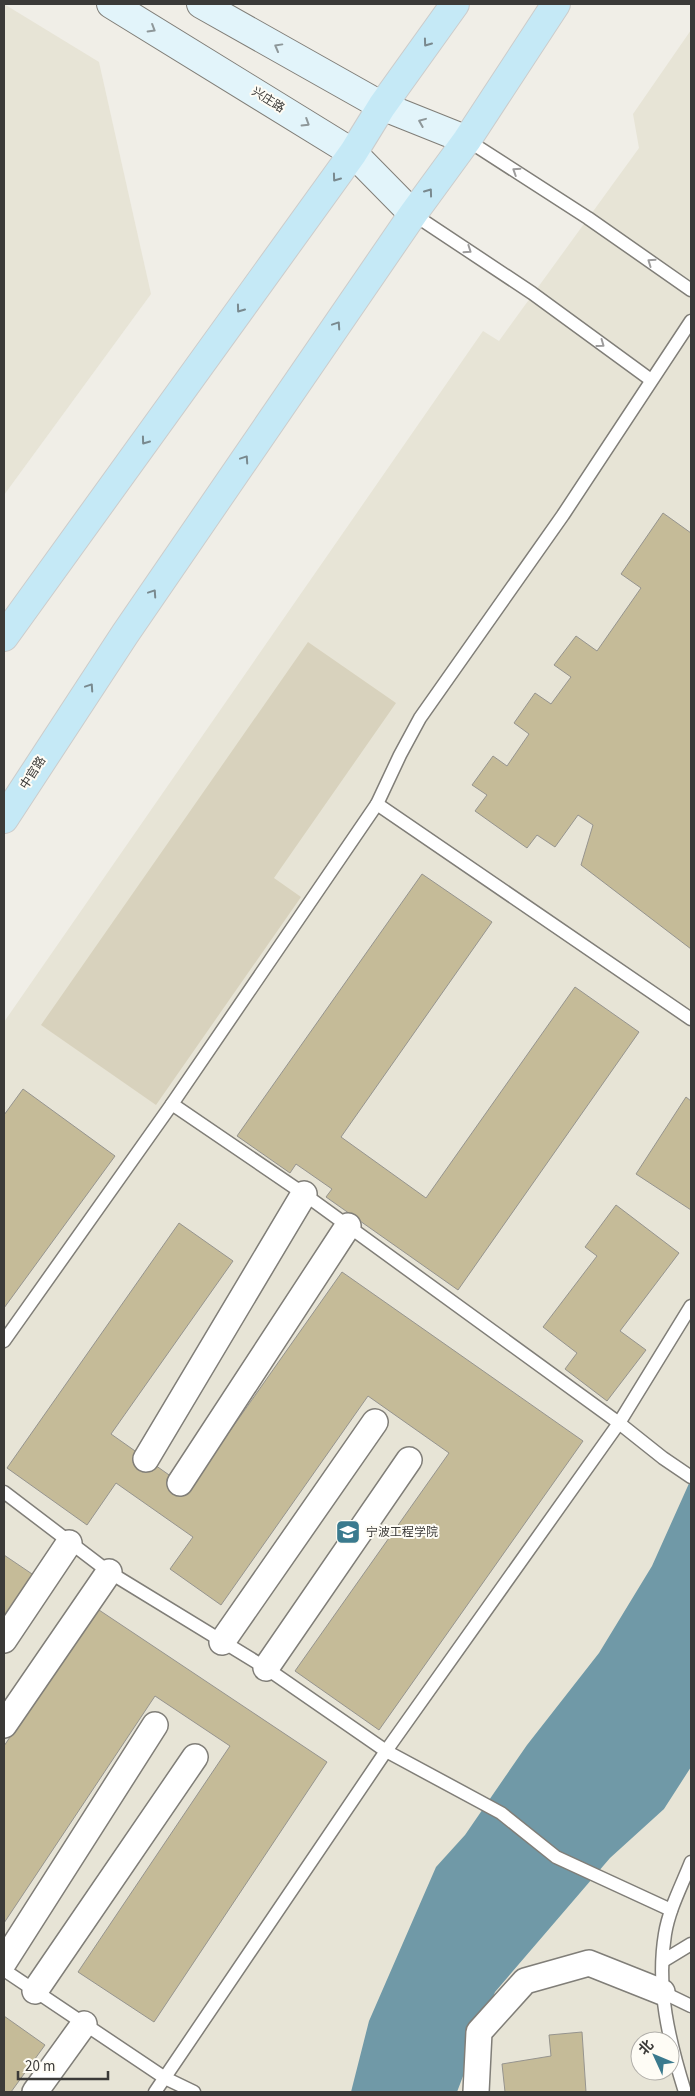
<svg xmlns="http://www.w3.org/2000/svg" width="695" height="2096" font-family="'Source Sans 3','Noto Sans SC',sans-serif">
	<style>
		.built { fill: #e7e4d6; fill-rule: evenodd }
		.green { fill: #d8d2bd }
		.water { fill: #7099a7 }
		.building { fill: #c5bb98; stroke: #96948e }
		.lines { fill: none; stroke-linecap: round; stroke-linejoin: round }
		.lane-casing { stroke: #807e78; stroke-width: 15 }
		.street-casing { stroke: #807e78; stroke-width: 28 }
		.secondary-casing { stroke: #807e78; stroke-width: 30 }
		.primary-casing { stroke: #cccccb; stroke-width: 30 }
		.lane { stroke: #fff; stroke-width: 12 }
		.street { stroke: #fff; stroke-width: 25 }
		.secondary { stroke: #e2f4fa; stroke-width: 28 }
		.primary { stroke: #c5e9f6; stroke-width: 28 }
		.oneway { stroke: #8e9799 }
		.oneway2 { stroke: #79898e }
		.oneway3 { stroke: #9d9c9c }
		.labels { text-anchor: middle; dominant-baseline: central; stroke-width: 4; stroke-linejoin: round; paint-order: stroke }
		.street-label { font-size: 12px; fill: #3b3a38; stroke: #fefcf5 }
		.poi-label { font-size: 12px; fill: #3b3a38; stroke: #fefcf5; text-anchor: start }
	</style>
	<rect width="100%" height="100%" fill="#f0eee7"/>
	<g class="built">
		<polygon points="4,4 99,62 151,294 4,495"/>
		<path d="M 691,30 L 691,2092 L 4,2092 L 4,1022 L 483,331 L 499,341 L 639,148 L 633,114 ZM 640,2041 L 670,2041 L 670,2071 L 640,2071 Z"/>
	</g>
	<polygon class="green" points="308,642 396,703 274,878 301,897 156,1105 41,1025"/>
	<polygon class="water" points="691,1479 691,1767 664,1809 610,1858 495,1992 457,2092 351,2092 369,2021 436,1867 465,1835 527,1745 599,1653 652,1566"/>
	<g class="building">
		<polygon points="663,513 691,533 691,949 581,865 593,825 578,815 555,847 537,835 527,848 475,811 487,795 472,785 493,756 507,766 529,734 514,723 535,693 551,704 571,677 554,665 576,636 597,651 641,588 621,574"/>
		<polygon points="422,874 492,922 341,1137 426,1198 575,987 639,1032 458,1290 326,1197 332,1189 296,1164 290,1173 237,1136"/>
		<polygon points="23,1089 115,1156 4,1308 4,1115"/>
		<polygon points="686,1097 691,1101 691,1210 636,1174"/>
		<polygon points="616,1205 679,1253 620,1331 646,1350 607,1401 565,1369 577,1353 543,1327 597,1256 585,1247"/>
		<polygon points="179,1223 233,1261 111,1434 189,1489 342,1272 583,1441 379,1730 295,1671 449,1453 368,1396 221,1605 170,1569 193,1537 116,1483 87,1525 7,1468"/>
		<polygon points="4,1555 38,1578 4,1629"/>
		<polygon points="96,1608 327,1762 154,2022 78,1972 230,1746 155,1696 4,1923 4,1746"/>
		<polygon points="4,2016 45,2045 11,2092 4,2092"/>
		<polygon points="582,2032 586,2092 505,2092 502,2064 551,2056 549,2035"/>
	</g>
	<g class="lines">
		<defs>
			<g id="lane">
				<polyline points="467,140 588,218 691,290"/>
				<polyline points="413,214 532,293 651,380"/>
				<polyline points="377,804 691,1019"/>
				<polyline points="172,1104 377,804 400,755 420,718 563,515 691,321"/>
				<polyline points="4,1341 172,1104 304,1194 619,1423 663,1458 691,1477"/>
				<polyline points="4,1492 109,1572 266,1668 386,1751 501,1813 556,1857 671,1910"/>
				<polyline points="663,1961 691,1944"/>
				<polyline points="4,1970 165,2078 194,2092"/>
				<polyline points="662,1992 691,2006"/>
				<polyline points="155,2092 386,1751 619,1423 691,1306"/>
				<path d="M 685,2092 C 669,2041 656,1988 665,1934 C 669,1909 682,1885 691,1862"/>
			</g>
			<g id="street">
				<polyline points="146,1459 304,1194"/>
				<polyline points="180,1483 348,1226"/>
				<polyline points="4,1640 69,1543"/>
				<polyline points="222,1642 375,1422"/>
				<polyline points="266,1668 409,1460"/>
				<polyline points="4,1725 109,1572"/>
				<polyline points="4,1962 155,1725"/>
				<polyline points="35,1991 195,1757"/>
				<polyline points="35,2092 84,2024"/>
				<polyline points="476,2092 479,2032 525,1981 589,1963 662,1992"/>
			</g>
			<g id="secondary">
				<polyline points="111,4 353,153 413,214"/>
				<polyline points="201,4 382,106 467,140"/>
			</g>
			<g id="primary">
				<polyline points="4,637 353,153 382,106 455,4"/>
				<polyline points="4,819 125,634 413,214 467,140 556,4"/>
			</g>
		</defs>
		<use href="#lane" class="lane-casing"/>
		<use href="#street" class="street-casing"/>
		<use href="#secondary" class="secondary-casing"/>
		<use href="#primary" class="primary-casing"/>
		<use href="#lane" class="lane"/>
		<use href="#street" class="street"/>
		<use href="#secondary" class="secondary"/>
		<use href="#primary" class="primary"/>
	</g>
	<defs><path id="oneway-chevron" d="M-2-3.5L2.5 0L-2 3.5" fill="none" stroke-width="1.6" stroke-linecap="round" stroke-linejoin="round" transform="scale(1.25)"/></defs>
	<g class="oneway">
		<use href="#oneway-chevron" transform="translate(152 29) rotate(31)"/>
		<use href="#oneway-chevron" transform="translate(278 47) rotate(-151)"/>
		<use href="#oneway-chevron" transform="translate(422 122) rotate(-158)"/>
		<use href="#oneway-chevron" transform="translate(306 123) rotate(32)"/>
	</g>
	<g class="oneway2">
		<use href="#oneway-chevron" transform="translate(427 43) rotate(126)"/>
		<use href="#oneway-chevron" transform="translate(336 178) rotate(126)"/>
		<use href="#oneway-chevron" transform="translate(429 192) rotate(-54)"/>
		<use href="#oneway-chevron" transform="translate(240 309) rotate(126)"/>
		<use href="#oneway-chevron" transform="translate(337 325) rotate(-56)"/>
		<use href="#oneway-chevron" transform="translate(145 441) rotate(126)"/>
		<use href="#oneway-chevron" transform="translate(245 459) rotate(-56)"/>
		<use href="#oneway-chevron" transform="translate(153 593) rotate(-56)"/>
		<use href="#oneway-chevron" transform="translate(90 687) rotate(-56)"/>
	</g>
	<g class="oneway3">
		<use href="#oneway-chevron" transform="translate(516 171) rotate(-147)"/>
		<use href="#oneway-chevron" transform="translate(468 250) rotate(34)"/>
		<use href="#oneway-chevron" transform="translate(651 262) rotate(-145)"/>
		<use href="#oneway-chevron" transform="translate(601 344) rotate(36)"/>
	</g>
	<defs>
		<symbol id="university-square" viewBox="-11 -11 22 22"><rect x="-9" y="-9" width="18" height="18" rx="4" fill="#3a7a8e" stroke="#fefcf5"/><path d="M0-5L7-2L0 1L-7-2ZM-4 1L0 2.5L4 1V4Q0 6-4 4Z" fill="#fff"/></symbol>
	</defs>
	<g fill-rule="evenodd">
		<use href="#university-square" x="334" y="1518" width="28" height="28"/>
	</g>
	<g class="labels">
		<g class="street-label">
			<text transform="translate(268 100) rotate(32)">兴庄路</text>
			<text transform="translate(33 773) rotate(-57)">中官路</text>
		</g>
		<g class="poi-label">
			<text x="366" y="1532">宁波工程学院</text>
		</g>
	</g>
	<rect width="695" height="2096" fill="none" stroke="#3b3a38" stroke-width="10"/>
	<g transform="translate(655 2056) rotate(314)"><circle r="24" fill="#fefcf5" stroke="#b0aea9"/>
	<path d="M0-4L9 19L0 12L-9 19Z" fill="#3a7a8e"/>
	<text y="-8" font-size="14" font-weight="bold" text-anchor="middle" fill="#3b3a38">北</text>
	</g>
	<path d="M18 2071v8h90v-8" fill="none" stroke="#3b3a38" stroke-width="2.5"/>
	<text x="25" y="2071" font-size="15" fill="#3b3a38" stroke="#fefcf5" stroke-width="4" paint-order="stroke">20 m</text>
</svg>
